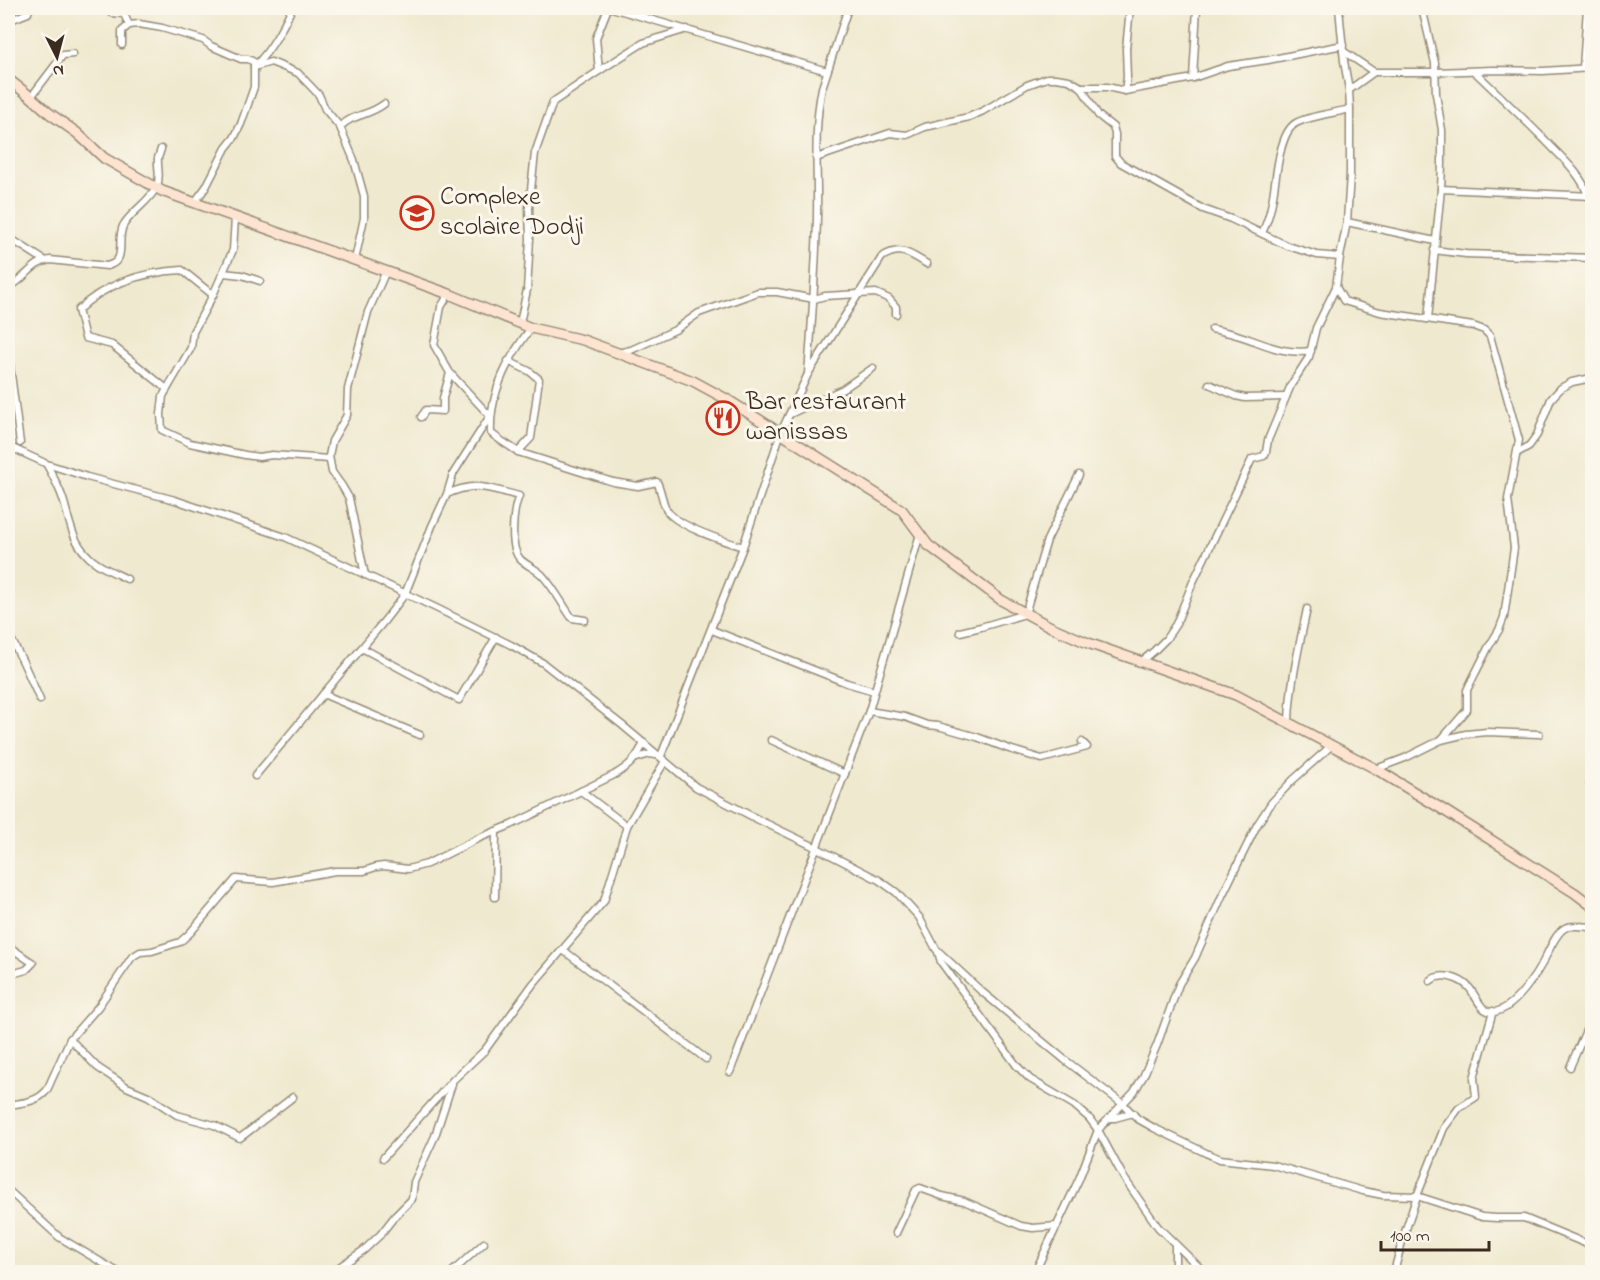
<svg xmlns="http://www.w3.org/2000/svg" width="1600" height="1280" font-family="'Indie Flower',sans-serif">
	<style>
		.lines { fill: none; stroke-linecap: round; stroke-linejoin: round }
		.street-casing { stroke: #958a76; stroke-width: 9 }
		.secondary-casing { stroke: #958a76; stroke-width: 12 }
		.street { stroke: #fff; stroke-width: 6 }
		.secondary { stroke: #fde4d1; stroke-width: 9 }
		.labels { text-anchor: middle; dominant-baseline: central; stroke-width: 6; stroke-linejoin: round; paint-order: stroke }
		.poi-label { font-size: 26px; fill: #3b2a1e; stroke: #fbf7ec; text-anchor: start }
	</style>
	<rect width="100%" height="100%" fill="#fbf7ec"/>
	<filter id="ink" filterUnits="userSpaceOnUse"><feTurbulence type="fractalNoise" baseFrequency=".0167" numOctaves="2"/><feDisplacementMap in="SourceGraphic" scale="12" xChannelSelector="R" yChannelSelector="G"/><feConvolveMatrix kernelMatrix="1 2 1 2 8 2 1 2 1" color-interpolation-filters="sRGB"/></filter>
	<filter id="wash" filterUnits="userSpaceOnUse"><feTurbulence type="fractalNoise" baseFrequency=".008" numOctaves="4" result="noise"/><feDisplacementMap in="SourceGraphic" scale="24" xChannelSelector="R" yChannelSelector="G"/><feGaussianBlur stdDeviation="1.35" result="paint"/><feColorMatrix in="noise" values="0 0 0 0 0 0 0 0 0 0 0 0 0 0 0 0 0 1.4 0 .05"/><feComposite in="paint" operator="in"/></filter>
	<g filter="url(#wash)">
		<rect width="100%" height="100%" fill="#efe9cf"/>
	</g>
	<g filter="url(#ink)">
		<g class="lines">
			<defs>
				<g id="street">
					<polyline points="104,8 112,13 124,14 129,25"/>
					<polyline points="612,8 827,71"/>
					<polyline points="1422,8 1435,63 1436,94 1442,130 1442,164 1441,189 1428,319"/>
					<polyline points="8,21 28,13 29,8"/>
					<polyline points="122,45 122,31 129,25 139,24 162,28 203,40 211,46 241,59 248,59 254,62 254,67 271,62 298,73 319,95 325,109 340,127"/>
					<polyline points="1343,51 1374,72 1435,72 1493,70 1543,71 1592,68"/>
					<polyline points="1583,68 1587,8"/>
					<polyline points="599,71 643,43 687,29"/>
					<path d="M 1474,71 C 1498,94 1522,117 1545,140 C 1560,156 1582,174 1588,196"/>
					<polyline points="1193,78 1228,66 1268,60 1343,45"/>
					<polyline points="1081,87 1107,87 1125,91 1193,78 1197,8"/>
					<polyline points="1349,90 1374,72"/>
					<polyline points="1125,91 1127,77 1126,49 1130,8"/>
					<polyline points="31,97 63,55 73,54"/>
					<polyline points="816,158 890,133 907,135 925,127 969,117 983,111 1027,85 1047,78 1056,78 1069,80 1081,87 1098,115 1113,127 1115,134 1115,156 1121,163 1203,209 1231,219 1288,246 1317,255 1340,257"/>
					<polyline points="1441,189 1592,196"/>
					<path d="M 195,202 L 206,187 L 226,148 L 234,138 L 241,124 L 254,87 L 254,67 C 271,50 282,29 292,8"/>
					<polyline points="235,218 233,250 213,295 193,332 191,348 163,396 161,414 162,430 190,443 245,455 259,457 272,455 329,459"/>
					<polyline points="1347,222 1435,241"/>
					<path d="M 1262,233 C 1267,223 1270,213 1272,202 C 1276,183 1278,133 1296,123 C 1309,116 1335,113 1350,109"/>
					<polyline points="8,237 44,260"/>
					<polyline points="1434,250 1466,254 1592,258"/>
					<path d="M 355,260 L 364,218 L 364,196 L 354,160 L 340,127 C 352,114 369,116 384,104"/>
					<polyline points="223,273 242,275 260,281"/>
					<path d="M 8,287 C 24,282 31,262 50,260 L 107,266 C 128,261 116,241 123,226 C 131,211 150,202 157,186 C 161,176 157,168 158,158 C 159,155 160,152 161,149"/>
					<polyline points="1336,287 1344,301 1380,312 1473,326 1484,330 1490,336 1519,440 1508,499 1514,548 1504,617 1499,630 1488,648 1467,690 1467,710 1441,740"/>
					<polyline points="449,294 441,307 434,345 450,373 490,416"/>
					<polyline points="520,323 527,290 530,239 529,208 535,153 553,102 599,71 596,38 608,8"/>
					<path d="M 531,328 C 508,358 489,393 491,433 C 500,441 509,445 518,452 L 613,482 L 638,486 L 657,482 C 661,490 662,500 666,509 C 675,526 724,541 743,547"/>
					<path d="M 1212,329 C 1221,331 1231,333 1240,336 C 1265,344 1284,355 1311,351"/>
					<polyline points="8,351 20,443"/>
					<polyline points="618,353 631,350 675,330 699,313 758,292 777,292 814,299 825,296 876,293 889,299 896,307 896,314"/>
					<polyline points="508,361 529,371 539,379 531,438 518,452"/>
					<path d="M 808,374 C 812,322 816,270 817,217 C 818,174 813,131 822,88 L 848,8"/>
					<polyline points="1209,384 1236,396 1245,398 1286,397"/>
					<path d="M 167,389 L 112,345 L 85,338 L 78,310 C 106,283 144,272 182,270 L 213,295"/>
					<polyline points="790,414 843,389 873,368"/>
					<polyline points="421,417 426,410 443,411 443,398 450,373"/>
					<polyline points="8,446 47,464 87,477 175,500 285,537 436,608 511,645 543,663 622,725 696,787 759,820 817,848 879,880 896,892 919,917 936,949 981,991 1065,1060 1123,1104 1138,1119 1154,1128 1206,1153 1220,1159 1273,1165 1363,1191 1383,1195 1417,1196 1482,1217 1496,1218 1524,1218 1592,1246"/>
					<polyline points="1517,453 1529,446 1537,435 1551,399 1561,388 1572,382 1592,378"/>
					<path d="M 47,465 C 53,476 59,487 63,499 C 69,518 71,539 87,555 C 97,566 113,572 127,579"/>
					<path d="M 447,494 C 477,480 490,489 519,496 C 513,510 509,547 520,559 C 527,566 537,569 543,576 C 554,588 562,604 572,618 L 585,620"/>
					<polyline points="365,575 349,498 342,486 332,472 329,456 332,441 347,415 348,389 368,312 386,271"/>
					<polyline points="712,630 847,683 874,691"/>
					<polyline points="960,632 981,627 1025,614 1047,540 1079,475"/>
					<polyline points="8,633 23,662 40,700"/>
					<polyline points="362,648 459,700 496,637"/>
					<polyline points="1142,661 1154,651 1166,639 1176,624 1193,582 1252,459 1264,456 1266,452 1268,440 1291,385 1309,357 1316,328 1336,287 1340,257 1347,222 1350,174 1350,109 1349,90 1344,61 1339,8"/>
					<polyline points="323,694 420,735"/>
					<polyline points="869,711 905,717 927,725 938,726 977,737 1009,749 1042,759 1087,747 1082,742"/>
					<path d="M 1289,722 C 1290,684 1299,647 1307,609"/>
					<polyline points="771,740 845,774"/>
					<path d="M 637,758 L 650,754 L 661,756 L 743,547 L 781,432 L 808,374 L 882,257 C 901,245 910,254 927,264"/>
					<polyline points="1376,769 1405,758 1441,740 1466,734 1487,732 1539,734"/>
					<polyline points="255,776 385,620 405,594 432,526 447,494 453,474 490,416"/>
					<polyline points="1590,784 1592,785"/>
					<polyline points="581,791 627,826"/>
					<polyline points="495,897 496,831"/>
					<polyline points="8,946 33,963 26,970 8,975"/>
					<polyline points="563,950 706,1059"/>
					<polyline points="938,952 941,962 1017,1066 1030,1079 1074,1105 1089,1118 1098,1130 1124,1178 1158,1227 1204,1272"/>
					<path d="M 1430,981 C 1433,979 1435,977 1438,977 C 1449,974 1465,981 1471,990 C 1479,1001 1483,1018 1501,1010 C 1517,1003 1535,977 1543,962 C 1548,953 1556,932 1565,928 C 1573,924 1584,927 1592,927"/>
					<polyline points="70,1039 97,1067 127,1087 148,1096 177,1115 214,1125 240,1138 293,1097"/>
					<polyline points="1570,1067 1592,1017"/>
					<polyline points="730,1072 869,711 920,534"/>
					<path d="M 8,1105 C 22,1103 38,1102 47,1090 L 70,1039 L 98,1007 L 132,957 L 140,952 L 152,951 L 180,942 L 190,933 L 236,879 L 273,882 L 335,871 L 364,871 L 376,867 L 384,866 L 408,869 L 427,864 L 477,839 L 511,825 L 614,775 C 630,766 636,759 644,743"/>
					<polyline points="1109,1118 1115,1118 1133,1113"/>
					<polyline points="383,1158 453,1080 485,1050 533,984 604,901 627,826 665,761"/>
					<polyline points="8,1190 59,1237 118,1272"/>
					<polyline points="896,1233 916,1190 920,1188 942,1196 964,1201 1021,1226 1033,1228 1057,1226"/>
					<polyline points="332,1272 364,1250 380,1235 395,1216 412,1199 414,1182 435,1136 452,1084"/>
					<polyline points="452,1272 484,1243"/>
					<polyline points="1035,1272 1079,1179 1098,1130 1134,1092 1143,1077 1157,1045 1179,984 1195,958 1222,896 1257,825 1272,802 1293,780 1331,746"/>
					<polyline points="1175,1272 1175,1245"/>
					<polyline points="1394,1272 1403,1238 1417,1196 1444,1128 1459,1108 1476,1097 1474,1078 1493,1011"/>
				</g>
				<polyline id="secondary" points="8,79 31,97 49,113 77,133 104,158 162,191 449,294 531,328 583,340 693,381 728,400 902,510 928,545 1001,600 1051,627 1088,643 1236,695 1376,769 1442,809 1575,893 1592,906"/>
			</defs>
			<use href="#street" class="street-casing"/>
			<use href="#secondary" class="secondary-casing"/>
			<use href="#street" class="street"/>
			<use href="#secondary" class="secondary"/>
		</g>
	</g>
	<defs>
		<symbol id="school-ring" viewBox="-11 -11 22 22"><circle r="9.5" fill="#fbf7ec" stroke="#c8321e" stroke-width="1.5"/><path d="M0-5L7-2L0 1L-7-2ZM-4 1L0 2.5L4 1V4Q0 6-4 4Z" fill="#c8321e"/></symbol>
		<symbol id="restaurant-ring" viewBox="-11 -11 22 22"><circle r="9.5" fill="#fbf7ec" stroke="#c8321e" stroke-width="1.5"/><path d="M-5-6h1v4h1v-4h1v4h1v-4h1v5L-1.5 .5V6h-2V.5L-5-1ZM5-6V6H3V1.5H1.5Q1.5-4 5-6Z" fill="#c8321e"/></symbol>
	</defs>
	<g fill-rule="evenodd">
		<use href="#school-ring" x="398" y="194" width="38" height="38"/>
		<use href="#restaurant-ring" x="704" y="399" width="38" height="38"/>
	</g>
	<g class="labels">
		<g class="poi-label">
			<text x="440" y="198">Complexe<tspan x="440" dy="30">scolaire Dodji</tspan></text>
			<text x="746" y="403">Bar restaurant<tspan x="746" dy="30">wanissas</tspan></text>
		</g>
	</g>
	<rect width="1600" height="1280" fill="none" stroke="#fbf7ec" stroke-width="30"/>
	<g transform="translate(57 57) rotate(174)" stroke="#fbf7ec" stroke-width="4.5" paint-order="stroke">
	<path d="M0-4.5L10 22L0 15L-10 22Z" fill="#3b2a1e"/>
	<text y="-9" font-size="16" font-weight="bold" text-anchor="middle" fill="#3b2a1e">N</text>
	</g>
	<path d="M1381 1241v9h108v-9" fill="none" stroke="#3b2a1e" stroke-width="3"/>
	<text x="1390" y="1241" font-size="18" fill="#3b2a1e" stroke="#fbf7ec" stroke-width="4.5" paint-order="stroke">100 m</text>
</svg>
